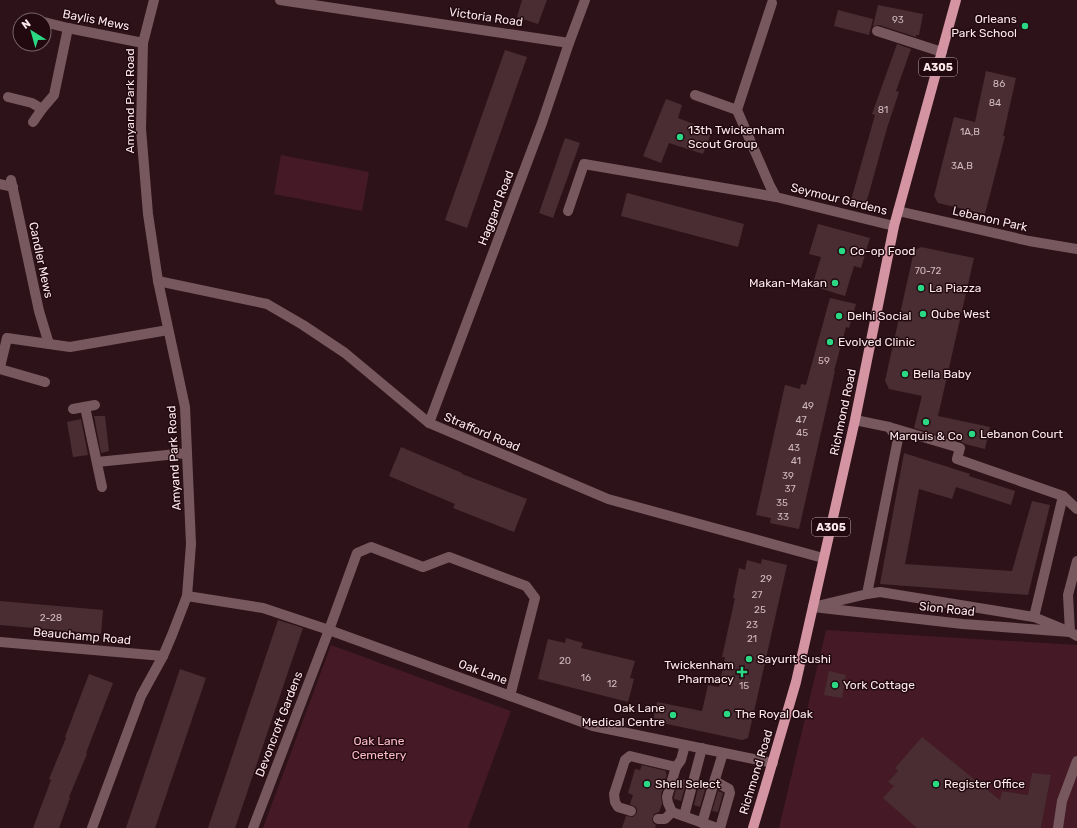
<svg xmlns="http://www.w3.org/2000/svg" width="1077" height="828" font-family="Rubik,sans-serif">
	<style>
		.green { fill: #451a26 }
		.building { fill: #4a2d33 }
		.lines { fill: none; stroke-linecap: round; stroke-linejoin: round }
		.lane { stroke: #77585e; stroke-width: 10 }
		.street { stroke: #77585e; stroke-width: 10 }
		.primary { stroke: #d494a1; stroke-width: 10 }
		.poi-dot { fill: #2bd884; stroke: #220910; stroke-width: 1.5 }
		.labels { text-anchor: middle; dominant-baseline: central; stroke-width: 3; stroke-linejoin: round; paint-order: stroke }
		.number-label { font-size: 10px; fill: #d0babe }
		.shield { fill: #220910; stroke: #bba6aa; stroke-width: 1 }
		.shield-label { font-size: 11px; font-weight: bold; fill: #fce9ec }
		.street-label { font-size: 12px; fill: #fce9ec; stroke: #220910 }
		.poi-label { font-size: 12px; fill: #fce9ec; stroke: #220910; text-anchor: start }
		.park-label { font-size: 12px; fill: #fcbdc9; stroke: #220910 }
	</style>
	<rect width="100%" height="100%" fill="#2d1319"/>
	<g class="green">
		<polygon points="281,155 369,172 362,211 274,194"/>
		<polygon points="826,630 1077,645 1077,828 1041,828 1051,775 1028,795 1002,791 1000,800 922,738 895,768 898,771 889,782 894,786 917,828 779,828"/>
		<polygon points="331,645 511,711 468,828 263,828"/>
	</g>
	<g class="building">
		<polygon points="522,0 547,0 538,24 517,17"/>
		<polygon points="878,5 923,14 919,35 916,35 916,37 879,25 873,26"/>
		<polygon points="838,10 873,19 869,35 834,26"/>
		<polygon points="897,44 911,49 896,91 899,92 887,128 866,204 851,200 875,115 872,114"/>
		<polygon points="505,50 527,57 467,228 445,220"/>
		<polygon points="986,71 1016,78 1003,136 1005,136 985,214 938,203 934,196 954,117 975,122"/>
		<polygon points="666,99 682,105 678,118 712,131 703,154 669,143 661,163 643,156"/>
		<polygon points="565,138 580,143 553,218 539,213"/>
		<polygon points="627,193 744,224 738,247 621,216"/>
		<polygon points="818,224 870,238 861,268 854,266 845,296 812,286 821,257 809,254"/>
		<polygon points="921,247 974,258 938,416 990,427 985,449 965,444 962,442 914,428 922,396 889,389 885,381 914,251"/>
		<polygon points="830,298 856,304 849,328 846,327 834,371 835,371 799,529 770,523 771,518 756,515 785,385 800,389 801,384 806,385"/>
		<polygon points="94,416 105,416 109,451 101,453"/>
		<polygon points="81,419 88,455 73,457 67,422"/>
		<polygon points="401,447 462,473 462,474 527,499 514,532 453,508 455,504 389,476"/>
		<polygon points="904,453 970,474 969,476 1015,491 1011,505 956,487 952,499 919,489 905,564 1012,571 1032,501 1050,505 1028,595 880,584"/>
		<polygon points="762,559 787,565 748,738 742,740 653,721 657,702 702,711 708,685 719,687 725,657 722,657 735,598 733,598 739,568 745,570 747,560 761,564"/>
		<polygon points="0,601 103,610 101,634 0,625"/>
		<polygon points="278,620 303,628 235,828 208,828"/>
		<polygon points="566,638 583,643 581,648 635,661 630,678 634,679 628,702 538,679 548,639 565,643"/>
		<polygon points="180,669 206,678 155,828 126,828"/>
		<polygon points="829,671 846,675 842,698 824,695"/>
		<polygon points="89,674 113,683 86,753 87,754 69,797 70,798 59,828 33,828 51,780 49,779 66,738 65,737"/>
		<polygon points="922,737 1000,800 1002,791 1028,795 1032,773 1051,775 1041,828 917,828 883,798 894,786 888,782 898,771 895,768"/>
		<polygon points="642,765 666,771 666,774 667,774 661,795 662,804 659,812 654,814 652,819 653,823 656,825 655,828 622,828 626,816 633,817 637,813 637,810 636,807 630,804 633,795 628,793 635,769 640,770"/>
		<polygon points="679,778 687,780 681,801 674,799 674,797"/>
		<polygon points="699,784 706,786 700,807 694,805"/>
		<polygon points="718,791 723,793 718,812 712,811"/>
	</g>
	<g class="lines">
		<g class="lane">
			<polyline points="44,22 68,28 143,43"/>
			<polyline points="877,31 942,52"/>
			<polyline points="8,97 32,103 42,109 54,95 68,28"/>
			<polyline points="33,122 42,109"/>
			<polyline points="0,184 13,187"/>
			<polyline points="568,211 584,164 776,197"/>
			<polyline points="0,369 45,382"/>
			<polyline points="85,407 102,487"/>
			<polyline points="73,409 95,405"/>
			<polyline points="855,420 889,427 960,448 957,459 1063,496 1077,509"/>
			<polyline points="97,462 187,453"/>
			<polyline points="867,594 880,592 1034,617 1063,496"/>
			<polyline points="813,607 867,594 898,439 889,427"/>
			<polyline points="1034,617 1068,631"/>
			<polyline points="329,630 357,553 371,547 423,567 449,557 526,586 535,598 510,696"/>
			<polyline points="685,745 681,760 676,767 667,797 668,803 672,812 717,828"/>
			<polyline points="631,811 618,807 615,802 614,794 625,760 630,756 676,767"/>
			<polyline points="684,816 702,748"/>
			<polyline points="658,819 665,819 672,812"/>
			<polyline points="702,823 715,779"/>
			<polyline points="720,828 730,793 729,789 718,783 715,779 723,753"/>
			<polyline points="1058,828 1062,801 1077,761"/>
		</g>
		<g class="street">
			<polyline points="280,0 569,43"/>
			<polyline points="772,3 737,110 770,186 776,197 894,226"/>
			<polyline points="695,95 737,110"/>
			<polyline points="11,180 39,311 49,344"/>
			<polyline points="898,211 1029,241 1077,249"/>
			<polyline points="158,281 267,304 303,325 345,353 429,423 608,499 823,558"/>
			<polyline points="0,367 7,338 70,347 168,330"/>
			<polyline points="429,423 542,123 569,43 585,0"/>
			<polyline points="187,596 263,608 329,630 593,726 773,763"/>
			<polyline points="813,607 963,624 1070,632 1077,636"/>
			<polyline points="1070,632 1068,595 1077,561"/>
			<polyline points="0,642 163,656"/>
			<polyline points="92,828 141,696 163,656 172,635 187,596 191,544 185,407 158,281 148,214 141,129 143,43 154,0"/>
			<polyline points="253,828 329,630"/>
		</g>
		<polyline class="primary" points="753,828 765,788 796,682 855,420 894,226 956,0"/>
	</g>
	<g class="poi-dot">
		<circle cx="1025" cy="26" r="4"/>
		<circle cx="680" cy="137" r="4"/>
		<circle cx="842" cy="251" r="4"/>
		<circle cx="835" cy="283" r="4"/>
		<circle cx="921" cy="288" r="4"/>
		<circle cx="923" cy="314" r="4"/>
		<circle cx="839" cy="316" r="4"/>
		<circle cx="830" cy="342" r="4"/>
		<circle cx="905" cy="374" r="4"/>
		<circle cx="926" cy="422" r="4"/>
		<circle cx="972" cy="434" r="4"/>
		<circle cx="749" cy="659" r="4"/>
		<path d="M740 666h4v4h4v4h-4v4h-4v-4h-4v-4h4z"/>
		<circle cx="835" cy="685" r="4"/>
		<circle cx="727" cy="714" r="4"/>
		<circle cx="673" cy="715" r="4"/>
		<circle cx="647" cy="784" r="4"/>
		<circle cx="936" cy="784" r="4"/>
	</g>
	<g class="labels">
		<g class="number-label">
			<text x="898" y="20">93</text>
			<text x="999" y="84">86</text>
			<text x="995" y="103">84</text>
			<text x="883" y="110">81</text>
			<text x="970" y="132">1A,B</text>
			<text x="962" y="166">3A,B</text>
			<text x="928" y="271">70-72</text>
			<text x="824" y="361">59</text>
			<text x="808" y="406">49</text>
			<text x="801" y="420">47</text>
			<text x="802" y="433">45</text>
			<text x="794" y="448">43</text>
			<text x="796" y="461">41</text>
			<text x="788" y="476">39</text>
			<text x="790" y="489">37</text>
			<text x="782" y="503">35</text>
			<text x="783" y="517">33</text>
			<text x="766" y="579">29</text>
			<text x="757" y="595">27</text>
			<text x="760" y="610">25</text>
			<text x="51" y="618">2-28</text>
			<text x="752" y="625">23</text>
			<text x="752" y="639">21</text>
			<text x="565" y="661">20</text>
			<text x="586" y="678">16</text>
			<text x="612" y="684">12</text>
			<text x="744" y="686">15</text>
		</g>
		<g class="shield">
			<rect x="919" y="58" width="38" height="18" rx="3"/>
			<rect x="812" y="518" width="38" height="18" rx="3"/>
		</g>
		<g class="shield-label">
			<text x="938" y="67">A305</text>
			<text x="831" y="527">A305</text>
		</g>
		<g class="street-label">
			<text transform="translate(486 17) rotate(8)">Victoria Road</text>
			<text transform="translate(96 20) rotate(11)">Baylis Mews</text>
			<text transform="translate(130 101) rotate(-90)">Amyand Park Road</text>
			<text transform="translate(839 199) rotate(14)">Seymour Gardens</text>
			<text transform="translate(496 208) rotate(-69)">Haggard Road</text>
			<text transform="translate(990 219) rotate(13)">Lebanon Park</text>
			<text transform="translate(41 260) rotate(78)">Candler Mews</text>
			<text transform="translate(843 412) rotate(-78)">Richmond Road</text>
			<text transform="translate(482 432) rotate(23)">Strafford Road</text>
			<text transform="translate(174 458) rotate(-93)">Amyand Park Road</text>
			<text transform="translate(947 609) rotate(6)">Sion Road</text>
			<text transform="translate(82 636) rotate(5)">Beauchamp Road</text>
			<text transform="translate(483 672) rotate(20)">Oak Lane</text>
			<text transform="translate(279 724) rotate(-69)">Devoncroft Gardens</text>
			<text transform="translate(756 772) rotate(-73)">Richmond Road</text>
		</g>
		<g class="poi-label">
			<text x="1017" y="19" text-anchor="end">Orleans<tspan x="1017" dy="14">Park School</tspan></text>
			<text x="688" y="130">13th Twickenham<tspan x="688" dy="14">Scout Group</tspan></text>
			<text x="850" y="251">Co-op Food</text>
			<text x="827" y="283" text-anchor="end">Makan-Makan</text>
			<text x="929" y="288">La Piazza</text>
			<text x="931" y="314">Qube West</text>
			<text x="847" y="316">Delhi Social</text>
			<text x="838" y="342">Evolved Clinic</text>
			<text x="913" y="374">Bella Baby</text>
			<text x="980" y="434">Lebanon Court</text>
			<text x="926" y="436" text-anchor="middle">Marquis &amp; Co</text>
			<text x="757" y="659">Sayurit Sushi</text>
			<text x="734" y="665" text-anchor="end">Twickenham<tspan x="734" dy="14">Pharmacy</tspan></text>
			<text x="843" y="685">York Cottage</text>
			<text x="665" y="708" text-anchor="end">Oak Lane<tspan x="665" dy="14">Medical Centre</tspan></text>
			<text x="735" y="714">The Royal Oak</text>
			<text x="655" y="784">Shell Select</text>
			<text x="944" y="784">Register Office</text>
		</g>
		<g class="park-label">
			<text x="379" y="741">Oak Lane<tspan x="379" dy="14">Cemetery</tspan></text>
		</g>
	</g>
	<g transform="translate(32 32) rotate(323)"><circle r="19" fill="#220910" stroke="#796368"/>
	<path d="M0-3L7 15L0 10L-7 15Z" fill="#2bd884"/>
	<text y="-6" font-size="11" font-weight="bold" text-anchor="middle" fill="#fce9ec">N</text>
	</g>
</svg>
